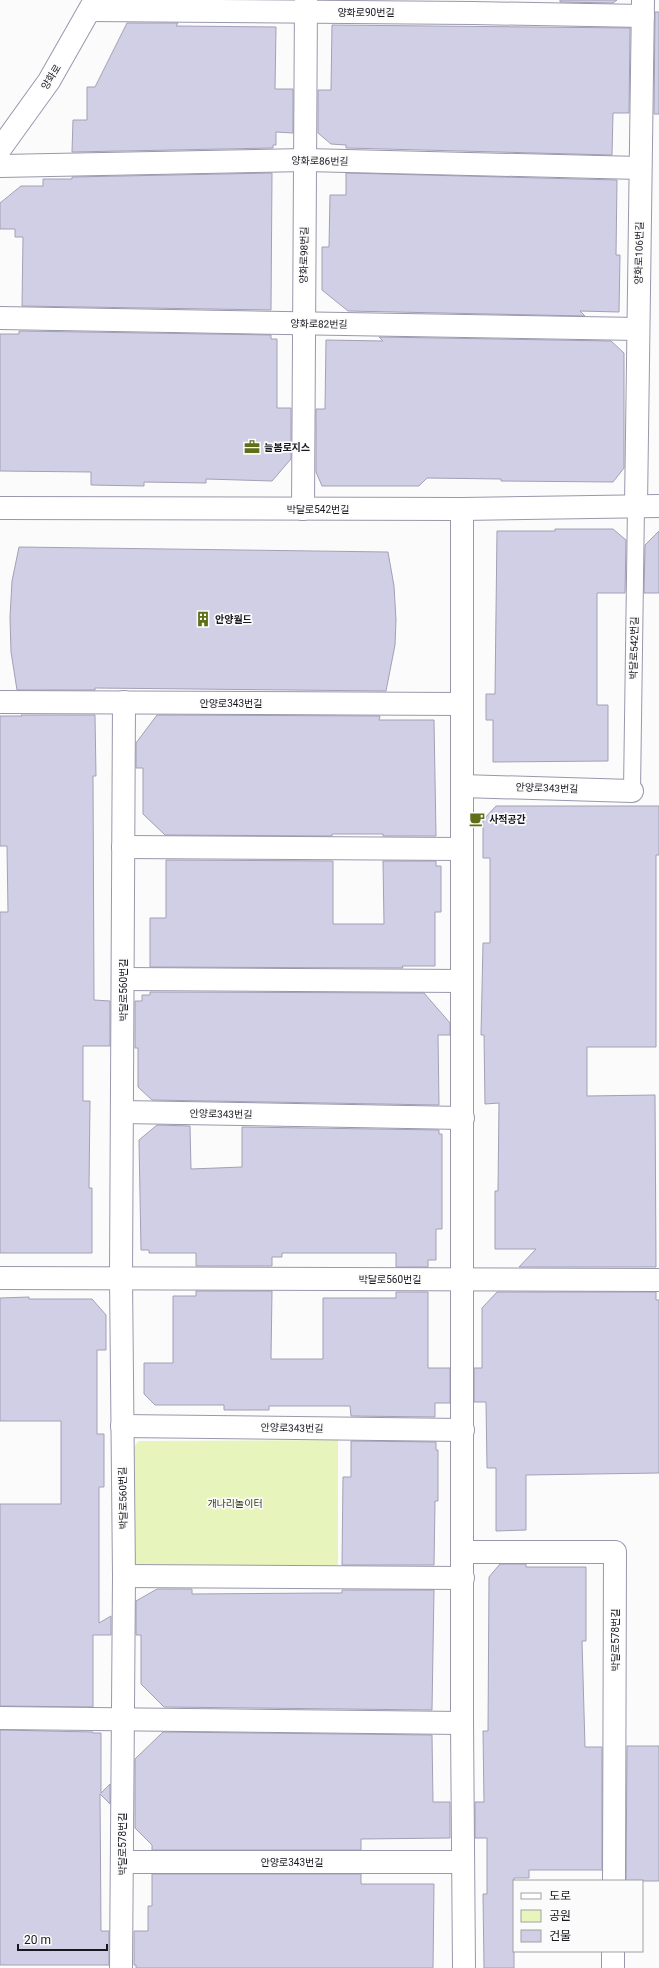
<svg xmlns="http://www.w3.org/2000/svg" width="659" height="1968" font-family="Roboto,'Noto Sans KR',sans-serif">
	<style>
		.green { fill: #e7f5bc }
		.building { fill: #d1cfe5; stroke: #a3a0b6 }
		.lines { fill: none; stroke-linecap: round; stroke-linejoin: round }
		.lane-casing { stroke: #9997ac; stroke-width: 18 }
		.street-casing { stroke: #9997ac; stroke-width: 24 }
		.secondary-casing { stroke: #9997ac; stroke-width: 24 }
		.lane { stroke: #fff; stroke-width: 16 }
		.street { stroke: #fff; stroke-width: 22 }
		.secondary { stroke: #fff; stroke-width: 22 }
		.labels { text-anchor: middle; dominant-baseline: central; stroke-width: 3.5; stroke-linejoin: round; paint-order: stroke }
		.street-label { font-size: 10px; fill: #191820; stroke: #fbfbfb }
		.poi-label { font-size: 10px; font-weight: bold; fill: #191820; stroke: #fbfbfb; text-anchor: start }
		.park-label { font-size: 10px; fill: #31390c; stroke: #fbfbfb }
	</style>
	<rect width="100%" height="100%" fill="#fbfbfb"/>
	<polygon class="green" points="338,1440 338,1565 139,1566 132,1559 131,1449 139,1441"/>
	<g class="building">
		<polygon points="560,0 617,0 613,3 560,2"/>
		<polygon points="655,12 659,12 659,114 654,114"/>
		<polygon points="127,23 178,23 176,26 276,27 275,89 293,89 293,133 276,132 276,145 273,145 273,148 72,152 73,120 87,120 87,87 95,87"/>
		<polygon points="332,25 630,28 629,113 613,113 612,155 346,148 346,145 331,144 318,133 318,90 331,90"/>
		<polygon points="272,173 271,310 22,306 23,237 15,237 15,229 0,229 0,203 21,186 43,186 43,179 72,179 72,177"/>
		<polygon points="346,173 617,180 616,255 620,255 619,312 580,311 585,316 348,311 322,290 322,247 329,247 330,195 346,195"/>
		<polygon points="19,331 271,335 271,339 277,339 277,408 291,408 291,459 272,481 206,479 206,483 144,482 144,486 91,485 91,472 0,471 0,334 19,334"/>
		<polygon points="379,337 611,341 624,353 624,468 613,482 501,481 501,479 427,478 419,486 322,486 316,472 316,409 325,409 326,340 383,341"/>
		<polygon points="555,529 613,529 626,540 625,593 597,593 597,705 608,705 608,761 493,762 493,720 486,720 486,694 495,694 497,531 555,531"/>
		<polygon points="659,531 659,593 644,593 645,545"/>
		<polygon points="19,547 388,552 394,586 396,620 395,645 386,691 95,688 95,690 17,690 11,652 10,617 12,581"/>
		<polygon points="21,715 95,715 96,776 93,776 94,1000 110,1001 110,1046 83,1046 83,1101 90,1101 89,1188 92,1188 92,1253 0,1253 0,912 8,912 7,846 0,846 0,716 22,716"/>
		<polygon points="157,715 380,716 379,720 434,720 436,836 383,836 383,834 332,834 332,836 165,835 143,814 143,768 136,768 136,743"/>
		<polygon points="496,806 659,806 659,855 656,855 656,1047 587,1047 587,1096 655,1095 656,1267 519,1267 536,1249 495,1249 495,1191 498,1191 499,1103 485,1104 484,1035 481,1035 483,943 490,943 490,858 483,858 483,820"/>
		<polygon points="166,860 333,861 333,924 384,924 383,861 436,861 436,866 441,866 441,912 435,912 435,966 402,966 403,968 150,967 150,918 166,918"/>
		<polygon points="150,992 424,993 450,1023 450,1035 438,1035 439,1105 152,1100 138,1087 138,1048 135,1048 135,1001 142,1001 142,995 150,995"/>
		<polygon points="157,1125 190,1126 191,1169 242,1167 242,1127 439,1130 439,1134 442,1134 442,1229 436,1229 436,1260 428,1260 428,1267 396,1267 396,1253 282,1253 282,1257 272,1257 272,1266 196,1266 196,1253 149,1253 149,1250 141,1250 139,1140"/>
		<polygon points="196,1291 272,1291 271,1359 323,1359 323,1298 396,1298 396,1292 428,1292 428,1368 450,1368 450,1403 435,1403 435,1417 351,1416 350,1406 269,1406 269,1410 224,1410 224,1405 155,1405 144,1394 144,1363 173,1363 173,1296 196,1296"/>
		<polygon points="497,1292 656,1292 656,1300 659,1300 659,1473 526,1475 526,1530 496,1531 496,1468 487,1468 486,1402 474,1402 474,1368 482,1368 482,1308"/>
		<polygon points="29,1297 29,1299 92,1299 106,1315 106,1350 97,1350 97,1434 104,1434 104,1487 99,1487 99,1623 111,1616 111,1635 93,1635 93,1707 0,1706 0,1504 61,1504 61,1421 0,1421 0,1298"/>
		<polygon points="351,1441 436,1442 436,1450 438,1450 438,1501 435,1501 434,1565 342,1565 343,1477 351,1477"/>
		<polygon points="500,1564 526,1564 526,1567 586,1567 586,1641 582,1641 585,1747 602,1747 602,1870 529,1870 529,1878 514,1878 514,1968 484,1968 483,1894 487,1894 487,1838 475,1838 475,1802 484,1802 483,1731 488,1731 489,1577"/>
		<polygon points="157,1589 192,1589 192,1594 326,1593 342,1593 342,1590 434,1590 432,1710 164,1707 141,1684 141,1635 136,1635 136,1601"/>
		<polygon points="0,1730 93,1732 93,1733 101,1733 101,1793 110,1784 110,1804 100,1794 101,1931 109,1931 109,1965 0,1965"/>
		<polygon points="163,1732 432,1735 433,1802 450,1802 450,1838 361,1839 361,1850 152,1850 152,1845 135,1828 135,1759"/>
		<polygon points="627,1746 659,1746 659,1881 626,1881"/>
		<polygon points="152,1874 361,1874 361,1884 434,1884 433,1968 136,1968 136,1965 134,1965 134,1931 148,1931 148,1906 152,1906"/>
	</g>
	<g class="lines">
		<defs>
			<polyline id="lane" points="632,791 636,506"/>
			<g id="street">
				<polyline points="90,10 473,13 643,16"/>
				<polyline points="0,166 306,160 640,168"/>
				<polyline points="0,318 638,329"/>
				<polyline points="636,506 643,0"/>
				<polyline points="0,508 462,509 659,506"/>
				<polyline points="303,509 306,0"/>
				<polyline points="462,509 462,1723 464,1968"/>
				<polyline points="0,702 462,704"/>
				<polyline points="462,786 632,791"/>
				<polyline points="123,847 462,849"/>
				<polyline points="123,979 462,981"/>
				<polyline points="122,1112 463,1118"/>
				<polyline points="0,1278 659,1280"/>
				<polyline points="122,1426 463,1430"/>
				<polyline points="463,1552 615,1552 614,1881"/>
				<polyline points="124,1576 463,1578"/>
				<polyline points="0,1718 462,1723"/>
				<polyline points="122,1862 462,1862"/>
				<polyline points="121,1968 124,1576 121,1278 124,702"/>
				<polyline points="613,1968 613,1951"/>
			</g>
			<polyline id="secondary" points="0,149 49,81 95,0"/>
		</defs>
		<use href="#lane" class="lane-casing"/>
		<use href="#street" class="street-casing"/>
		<use href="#secondary" class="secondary-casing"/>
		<use href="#lane" class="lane"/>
		<use href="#street" class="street"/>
		<use href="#secondary" class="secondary"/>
	</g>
	<defs>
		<symbol id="office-bare" viewBox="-9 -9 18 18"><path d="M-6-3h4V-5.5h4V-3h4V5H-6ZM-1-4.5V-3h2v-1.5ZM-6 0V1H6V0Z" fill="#5f6e18" stroke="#fbfbfb" stroke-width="2.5" paint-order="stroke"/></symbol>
		<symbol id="building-bare" viewBox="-9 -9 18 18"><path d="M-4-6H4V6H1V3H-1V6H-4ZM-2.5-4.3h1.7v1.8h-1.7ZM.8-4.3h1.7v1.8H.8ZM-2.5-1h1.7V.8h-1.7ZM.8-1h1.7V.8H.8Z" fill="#5f6e18" stroke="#fbfbfb" stroke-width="2.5" paint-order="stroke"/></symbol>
		<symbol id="cafe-bare" viewBox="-9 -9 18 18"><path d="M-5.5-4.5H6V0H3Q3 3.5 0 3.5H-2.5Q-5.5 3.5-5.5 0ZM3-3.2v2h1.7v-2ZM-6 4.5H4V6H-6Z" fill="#5f6e18" stroke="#fbfbfb" stroke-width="2.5" paint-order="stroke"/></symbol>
	</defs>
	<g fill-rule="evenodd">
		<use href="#office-bare" x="241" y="436" width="22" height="22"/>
		<use href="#building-bare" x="192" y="608" width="22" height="22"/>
		<use href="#cafe-bare" x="466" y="808" width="22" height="22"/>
	</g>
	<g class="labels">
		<g class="street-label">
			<text x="366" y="12">양화로90번길</text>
			<text transform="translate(51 77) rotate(-58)">양화로</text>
			<text transform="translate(320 161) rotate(1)">양화로86번길</text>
			<text transform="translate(639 253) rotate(-89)">양화로106번길</text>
			<text transform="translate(304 255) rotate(-89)">양화로98번길</text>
			<text transform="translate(319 324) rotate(1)">양화로82번길</text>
			<text x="318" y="509">박달로542번길</text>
			<text transform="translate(634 648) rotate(-89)">박달로542번길</text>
			<text x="231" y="703">안양로343번길</text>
			<text transform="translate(547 788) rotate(2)">안양로343번길</text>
			<text transform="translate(123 990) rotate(-90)">박달로560번길</text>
			<text transform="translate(221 1114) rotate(1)">안양로343번길</text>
			<text x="390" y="1279">박달로560번길</text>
			<text transform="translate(292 1428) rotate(1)">안양로343번길</text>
			<text transform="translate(123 1498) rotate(-91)">박달로560번길</text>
			<text transform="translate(615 1640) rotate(-90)">박달로578번길</text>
			<text transform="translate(122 1844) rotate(-90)">박달로578번길</text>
			<text x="292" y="1862">안양로343번길</text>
		</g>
		<g class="poi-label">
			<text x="264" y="447">늘봄로지스</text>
			<text x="215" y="619">안양월드</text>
			<text x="489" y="819">사적공간</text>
		</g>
		<g class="park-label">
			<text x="235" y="1503">개나리놀이터</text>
		</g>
	</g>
	<rect x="513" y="1880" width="130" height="72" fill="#fbfbfb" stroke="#a1a0a3"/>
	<rect x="521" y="1893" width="20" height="6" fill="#ffffff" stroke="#a1a0a3"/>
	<text x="549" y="1900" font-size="12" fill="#191820">도로</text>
	<rect x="521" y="1910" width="20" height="12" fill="#e7f5bc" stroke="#a1a0a3"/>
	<text x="549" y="1920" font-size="12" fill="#191820">공원</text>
	<rect x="521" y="1930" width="20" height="12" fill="#d1cfe5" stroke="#a1a0a3"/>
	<text x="549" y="1940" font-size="12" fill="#191820">건물</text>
	<path d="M18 1944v6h89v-6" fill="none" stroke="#191820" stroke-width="2"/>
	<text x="24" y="1944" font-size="12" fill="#191820" stroke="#fbfbfb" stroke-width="3" paint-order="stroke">20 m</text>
</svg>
